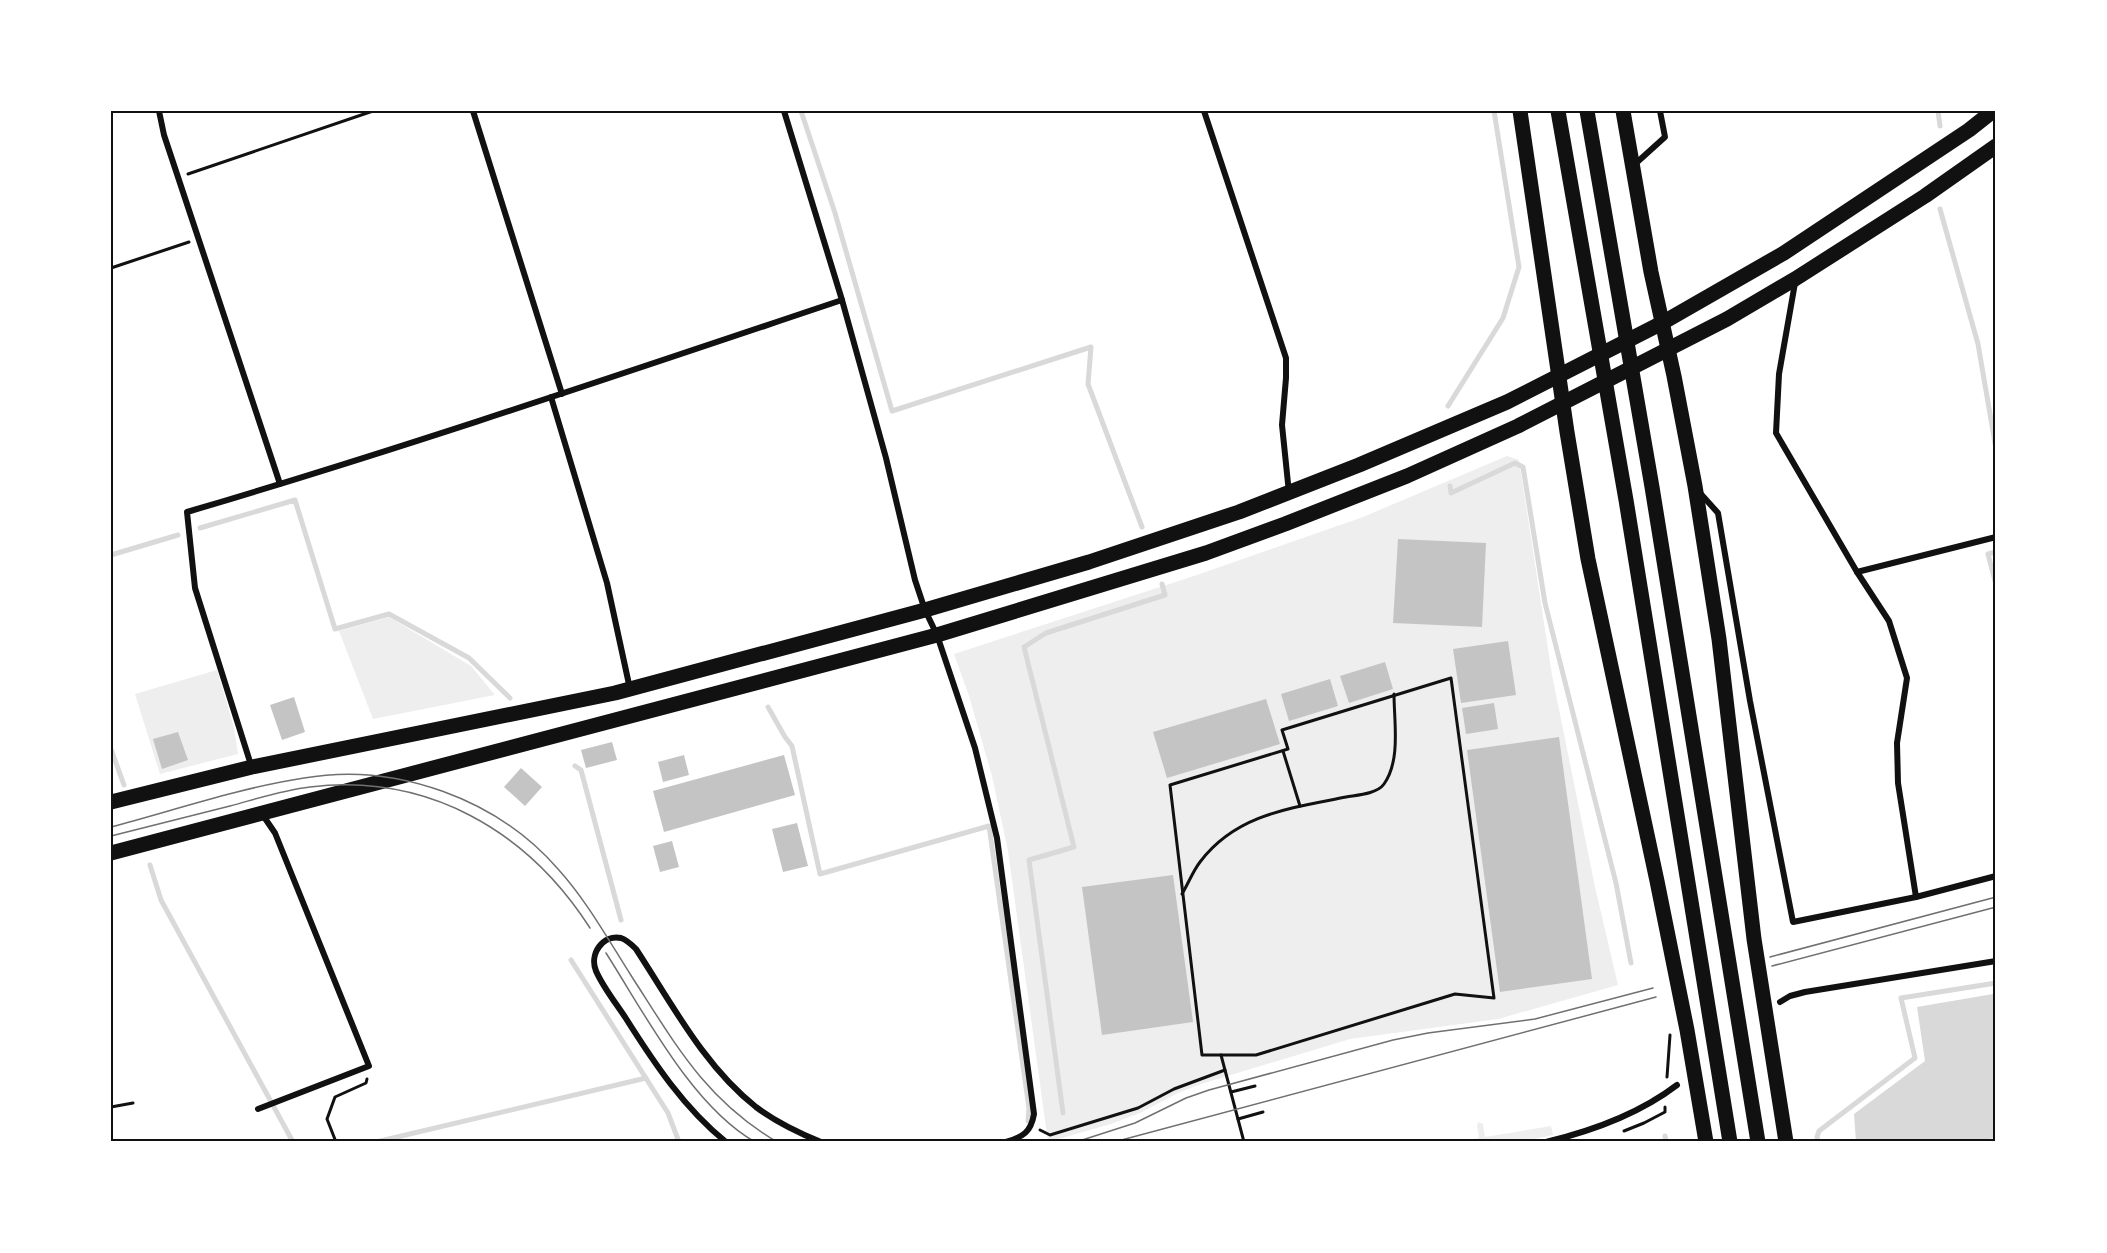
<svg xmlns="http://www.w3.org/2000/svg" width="2107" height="1253" font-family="Signika,sans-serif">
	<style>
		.green { fill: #eee }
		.water { fill: #d9d9d9 }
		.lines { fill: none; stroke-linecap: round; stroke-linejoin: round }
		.stream { stroke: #d9d9d9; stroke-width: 5 }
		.building { fill: #c4c4c4 }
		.path { stroke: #111; stroke-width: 3 }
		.minor { stroke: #111; stroke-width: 6 }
		.primary { stroke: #111; stroke-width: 15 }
		.trunk { stroke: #111; stroke-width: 15 }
		.tram { stroke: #707070; stroke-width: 1.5 }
		.neatline { fill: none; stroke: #111; stroke-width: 2 }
	</style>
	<rect width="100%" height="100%" fill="#fff"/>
	<g class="green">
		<polygon points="1507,456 1519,460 1552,675 1595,887 1618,985 1498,1019 1350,1039 1201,1084 1178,1093 1140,1113 1111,1124 1048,1142 1008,851 992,776 969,696 954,654 1197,575 1363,517"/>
		<polygon points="389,617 471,666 495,695 373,719 339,631"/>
		<polygon points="217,670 234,728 238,754 160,774 135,694"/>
		<polygon points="1479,1122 1483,1124 1485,1137 1551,1126 1553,1135 1519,1142 1454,1142 1479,1138 1477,1125"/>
	</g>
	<polygon class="water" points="1993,994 1996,1002 1996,1138 1965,1142 1856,1142 1854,1114 1925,1061 1917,1007"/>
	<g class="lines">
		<g class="stream">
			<polyline points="801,111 835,213 892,411 1091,347 1088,384 1142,527"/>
			<polyline points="1938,111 1940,126"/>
			<polyline points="1940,209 1978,344 1996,449"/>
			<polyline points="1448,406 1503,318 1519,267 1494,111"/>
			<polyline points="1450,486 1451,493 1515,463 1523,467 1545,603 1616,883 1631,963"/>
			<polyline points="200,528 295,500 335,629 389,614 469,658 510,698"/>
			<polyline points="1996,552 1988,554 1996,585"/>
			<polyline points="111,555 178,535"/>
			<polyline points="768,707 785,737 792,746 820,874 989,826 1029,1108 1028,1121"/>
			<polyline points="111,749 124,785"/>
			<polyline points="575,766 581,770 621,920"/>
			<polyline points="150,865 161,900 293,1142"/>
			<polyline points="571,960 668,1113 679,1142"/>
			<polyline points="1063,1113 1029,860 1074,847 1024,647 1046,633 1165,595 1162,584"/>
			<polyline points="1665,1136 1666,1142"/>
			<polyline points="376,1142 646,1078"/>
			<polyline points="1818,1142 1817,1137 1819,1131 1915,1058 1901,998 1996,983"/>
		</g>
	</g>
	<g class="building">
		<polygon points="1398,539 1486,543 1482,627 1393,623"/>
		<polygon points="1508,641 1516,695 1461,703 1453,649"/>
		<polygon points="1385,662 1393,689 1349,703 1340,676"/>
		<polygon points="1330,679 1338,706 1289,721 1281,694"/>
		<polygon points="294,697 305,732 282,740 270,705"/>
		<polygon points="1266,699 1280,744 1167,778 1153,732"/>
		<polygon points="1494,703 1498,729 1466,734 1462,708"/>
		<polygon points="178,732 188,760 162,769 153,739"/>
		<polygon points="1559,737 1592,979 1500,992 1467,750"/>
		<polygon points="612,742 617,760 586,768 581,750"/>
		<polygon points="684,755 689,775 663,782 658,762"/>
		<polygon points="784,755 795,795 664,832 653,791"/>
		<polygon points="521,768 542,787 525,806 504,787"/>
		<polygon points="797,823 808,866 783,872 772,829"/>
		<polygon points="672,841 679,867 660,872 653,846"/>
		<polygon points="1173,875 1193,1022 1102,1035 1082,887"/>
	</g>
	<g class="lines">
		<g class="path">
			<polyline points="188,174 373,111"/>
			<polyline points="111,268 189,242"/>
			<polygon points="1451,678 1494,998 1455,994 1256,1055 1202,1055 1170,785 1288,749 1282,730"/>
			<polyline points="1283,751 1300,806"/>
			<path d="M 1182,894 C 1188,884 1193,871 1200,862 C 1236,814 1291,808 1346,797 C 1357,795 1377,794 1384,784 C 1401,760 1394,722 1394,694"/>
			<polyline points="1221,1055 1244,1142"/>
			<polyline points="1667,1077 1670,1035"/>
			<polyline points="1231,1092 1255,1086"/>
			<polyline points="111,1107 133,1103"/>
			<polyline points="1238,1119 1263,1112"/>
			<polyline points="1040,1130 1050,1135 1138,1108 1174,1089 1225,1070"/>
			<polyline points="1624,1131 1644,1123 1665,1112 1665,1107"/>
			<polyline points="336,1142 327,1119 335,1097 366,1083 367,1079"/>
		</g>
		<g class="minor">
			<polyline points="159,111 164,135 280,484"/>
			<polyline points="473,111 562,394"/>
			<path d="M 784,111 L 842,300 L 886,458 L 915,580 L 925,610 L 937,635 L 975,748 L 997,838 L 1034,1114 C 1031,1132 1023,1137 1006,1142"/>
			<polyline points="1204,111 1286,358 1286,378 1282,425 1289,493"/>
			<polyline points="1634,165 1665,137 1660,111"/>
			<polyline points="1795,283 1779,374 1776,433 1857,572 1889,621 1907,678 1897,743 1898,783 1916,897"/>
			<polyline points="551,397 607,583 630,689"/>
			<polyline points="1700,493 1718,513 1750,701 1793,922 1916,897 1996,876"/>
			<polyline points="1857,572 1996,537"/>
			<path d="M 251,765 L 195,588 L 187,512 C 407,447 624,373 842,300"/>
			<polyline points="1780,1002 1790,996 1805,992 1996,961"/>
			<polyline points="258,1109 369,1066 275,833 262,814"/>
			<path d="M 726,1142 C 684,1108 654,1063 625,1017 C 615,1002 603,987 596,971 C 589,954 603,934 621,938 C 627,940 632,945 636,949 C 672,1004 704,1066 756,1107 C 776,1122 799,1133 821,1142"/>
			<path d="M 1546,1142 C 1592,1131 1639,1114 1677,1085"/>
		</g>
		<g class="primary">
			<polyline points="111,802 252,767 615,693 925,610 1089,562 1239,512 1359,465 1507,402 1662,323 1784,253 1969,130 1993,111"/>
			<polyline points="111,853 937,635 1206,553 1285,524 1407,476 1518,426 1727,319 1795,279 1925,196 1996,146"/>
		</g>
		<g class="trunk">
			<polyline points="1520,111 1567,432 1588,559 1657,881 1687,1030 1706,1142"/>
			<polyline points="1558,111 1626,500 1730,1142"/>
			<polyline points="1587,111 1652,487 1758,1142"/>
			<polyline points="1623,111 1651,272 1674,376 1695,486 1719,639 1754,939 1786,1142"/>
		</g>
		<g class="tram">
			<path d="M 111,827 C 175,810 239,788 304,778 C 396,762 497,799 558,869 C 587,901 609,941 632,977 C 676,1045 705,1099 777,1142"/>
			<path d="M 111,836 C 151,826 190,816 230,806 C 256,799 283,790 310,787 C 427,773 527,830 590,928"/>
			<path d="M 606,953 C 645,1014 692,1106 755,1142"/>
			<polyline points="1770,957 1996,897"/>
			<polyline points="1772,966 1996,907"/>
			<polyline points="1076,1142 1135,1123 1186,1098 1209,1090 1393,1040 1428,1033 1535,1019 1653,988"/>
			<polyline points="1114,1142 1656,997"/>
		</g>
	</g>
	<rect width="2107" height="1253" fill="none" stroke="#ffffff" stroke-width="225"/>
	<rect x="112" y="112" width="1882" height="1028" class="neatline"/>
</svg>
